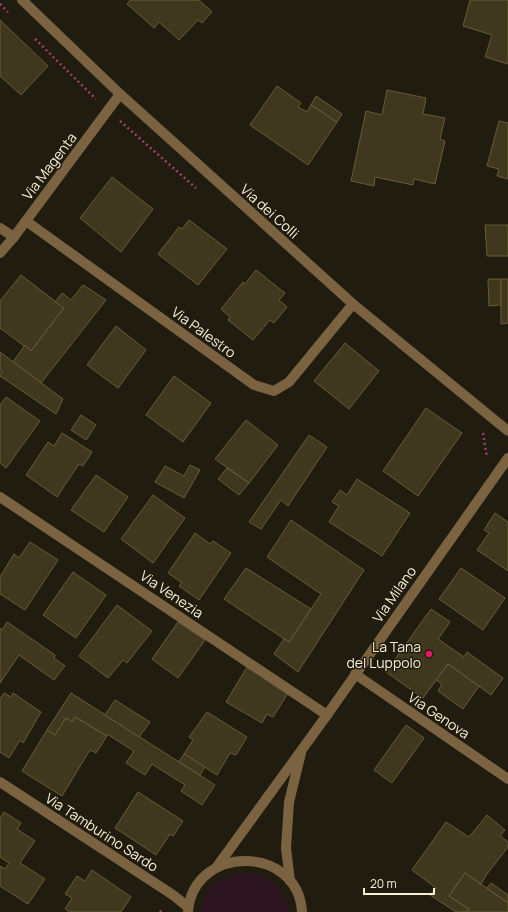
<svg xmlns="http://www.w3.org/2000/svg" width="508" height="912" font-family="Manrope,sans-serif">
	<style>
		.green { fill: #2b141f }
		.building { fill: #40381e; stroke: #6a5b33 }
		.lines { fill: none; stroke-linecap: round; stroke-linejoin: round }
		.path { stroke: #a83c74; stroke-width: 2.5; stroke-dasharray: 2 3; stroke-linecap: butt }
		.minor { stroke: #7b6240; stroke-width: 10 }
		.poi-dot { fill: #e21a61; stroke: #211c10; stroke-width: 1.5 }
		.labels { text-anchor: middle; dominant-baseline: central; stroke-width: 3; stroke-linejoin: round; paint-order: stroke }
		.street-label { font-size: 14px; fill: #faeed5; stroke: #211c10 }
		.poi-label { font-size: 14px; fill: #faeed5; stroke: #211c10; text-anchor: end }
	</style>
	<rect width="100%" height="100%" fill="#211c10"/>
	<path class="green" d="M 246,872 C 272,878 283,886 290,912 L 200,912 C 202,895 214,880 230,875 C 235,873 241,873 246,872 Z"/>
	<g class="building">
		<polygon points="130,0 199,0 212,12 202,23 198,20 179,40 159,22 154,28 127,4"/>
		<polygon points="470,0 508,0 508,64 485,57 492,35 463,26"/>
		<polygon points="0,20 48,66 21,95 0,76"/>
		<polygon points="277,86 301,103 298,107 307,112 311,105 337,122 308,165 250,125"/>
		<polygon points="387,90 426,98 423,114 445,118 440,139 445,141 435,184 414,179 413,185 375,177 374,186 351,181 366,111 382,115"/>
		<polygon points="316,96 342,114 337,122 311,105"/>
		<polygon points="499,121 508,123 508,179 497,176 499,169 487,166"/>
		<polygon points="112,177 153,209 121,252 80,218"/>
		<polygon points="189,220 227,249 198,285 158,254 179,227 182,229"/>
		<polygon points="485,225 508,225 508,256 487,256"/>
		<polygon points="256,270 285,293 279,300 287,307 274,323 270,320 253,340 228,320 230,317 221,309 243,282 245,284"/>
		<polygon points="21,275 64,308 31,351 0,328 0,301"/>
		<polygon points="488,279 501,279 501,305 489,306"/>
		<polygon points="501,279 508,279 508,323 501,324"/>
		<polygon points="83,285 106,300 41,383 13,362 25,345 31,351 64,308 55,302 62,293 71,300"/>
		<polygon points="116,326 146,350 118,388 87,365"/>
		<polygon points="345,343 379,371 349,409 314,381"/>
		<polygon points="0,352 63,399 56,414 0,376 2,372 0,371"/>
		<polygon points="174,376 211,403 183,442 146,415"/>
		<polygon points="6,397 40,421 6,468 0,463 0,405"/>
		<polygon points="426,408 462,433 418,496 383,471"/>
		<polygon points="81,415 96,425 86,440 71,430"/>
		<polygon points="246,420 278,445 249,483 215,459"/>
		<polygon points="62,433 92,452 83,466 79,464 57,497 26,475 48,442 54,446"/>
		<polygon points="309,435 327,447 288,506 281,500 261,529 249,522"/>
		<polygon points="190,465 200,470 184,498 155,482 165,466 184,476"/>
		<polygon points="227,468 249,483 239,495 218,479"/>
		<polygon points="96,475 128,497 104,532 71,510"/>
		<polygon points="357,479 410,513 382,556 329,522 339,506 332,502 340,490 347,495"/>
		<polygon points="153,495 185,518 153,563 121,539"/>
		<polygon points="495,513 508,522 508,571 477,550 489,533 484,530"/>
		<polygon points="291,520 364,570 298,672 274,654 284,639 289,642 321,594 267,557"/>
		<polygon points="195,533 210,544 213,541 231,553 199,600 179,586 182,583 168,573"/>
		<polygon points="30,542 58,560 25,610 0,594 0,577 14,554 19,558"/>
		<polygon points="246,568 311,609 289,642 224,599"/>
		<polygon points="461,568 505,598 483,630 439,599"/>
		<polygon points="73,572 106,595 76,638 43,615"/>
		<polygon points="117,605 152,631 127,663 123,660 108,678 79,656"/>
		<polygon points="431,609 450,622 438,639 464,657 467,652 503,678 491,695 448,664 423,698 386,672"/>
		<polygon points="7,622 55,655 54,658 65,666 54,680 19,655 0,683 0,628 2,630"/>
		<polygon points="178,622 205,640 178,678 152,659"/>
		<polygon points="448,664 479,686 463,709 438,691 442,684 436,680"/>
		<polygon points="247,667 288,693 273,717 267,714 262,723 226,702"/>
		<polygon points="4,693 11,697 13,693 41,712 23,743 20,740 9,758 0,752 0,699"/>
		<polygon points="71,693 215,785 202,805 181,791 185,785 152,764 145,775 126,763 134,751 107,734 107,736 75,717 72,722 66,718 55,735 47,730"/>
		<polygon points="115,700 150,722 139,737 105,715"/>
		<polygon points="207,712 247,737 236,755 230,753 217,775 184,754 193,740 189,737"/>
		<polygon points="75,717 107,736 96,753 90,750 62,796 22,771 47,730 55,735 66,718 72,722"/>
		<polygon points="406,725 424,738 392,783 374,770"/>
		<polygon points="184,754 205,767 200,775 179,762"/>
		<polygon points="138,792 183,821 173,836 170,834 156,855 115,828"/>
		<polygon points="4,812 21,823 17,829 35,841 20,863 45,879 28,904 0,886 0,866 5,869 9,863 0,857 0,818"/>
		<polygon points="487,815 505,830 500,836 508,842 508,847 487,874 481,884 465,873 449,896 469,909 466,912 456,912 430,895 436,888 412,870 446,822 469,837"/>
		<polygon points="92,870 131,897 121,912 70,912 65,909 72,898 65,894 77,876 85,881"/>
		<polygon points="465,873 508,903 508,912 466,912 469,909 449,896"/>
		<polygon points="491,883 508,895 508,903 487,888"/>
	</g>
	<g class="lines">
		<g class="path">
			<polyline points="0,4 8,12"/>
			<polyline points="35,39 96,99"/>
			<polyline points="120,121 196,188"/>
			<polyline points="483,433 487,458"/>
			<polyline points="160,912 163,908"/>
		</g>
		<g class="minor">
			<polyline points="22,0 120,94 353,304 508,431"/>
			<polyline points="26,221 254,385 274,391 289,382 353,304"/>
			<polyline points="0,228 14,237"/>
			<polyline points="0,253 14,237 120,94"/>
			<polyline points="0,497 327,715"/>
			<polyline points="355,674 508,779"/>
			<polyline points="0,782 173,895 188,907"/>
			<polyline points="216,868 327,715 508,458"/>
			<polyline points="290,881 286,848 289,802 301,753"/>
			<path d="M 188,912 C 193,844 298,844 302,912"/>
		</g>
	</g>
	<circle class="poi-dot" cx="429" cy="654" r="4"/>
	<g class="labels">
		<g class="street-label">
			<text transform="translate(49 166) rotate(-53)">Via Magenta</text>
			<text transform="translate(270 211) rotate(42)">Via dei Colli</text>
			<text transform="translate(204 332) rotate(36)">Via Palestro</text>
			<text transform="translate(172 594) rotate(34)">Via Venezia</text>
			<text transform="translate(394 594) rotate(-55)">Via Milano</text>
			<text transform="translate(439 715) rotate(34)">Via Genova</text>
			<text transform="translate(102 832) rotate(33)">Via Tamburino Sardo</text>
		</g>
		<g class="poi-label">
			<text x="421" y="646">La Tana<tspan x="421" dy="16">del Luppolo</tspan></text>
		</g>
	</g>
	<path d="M364 888v6h70v-6" fill="none" stroke="#faeed5" stroke-width="2"/>
	<text x="370" y="888" font-size="12" fill="#faeed5" stroke="#211c10" stroke-width="3" paint-order="stroke">20 m</text>
</svg>
